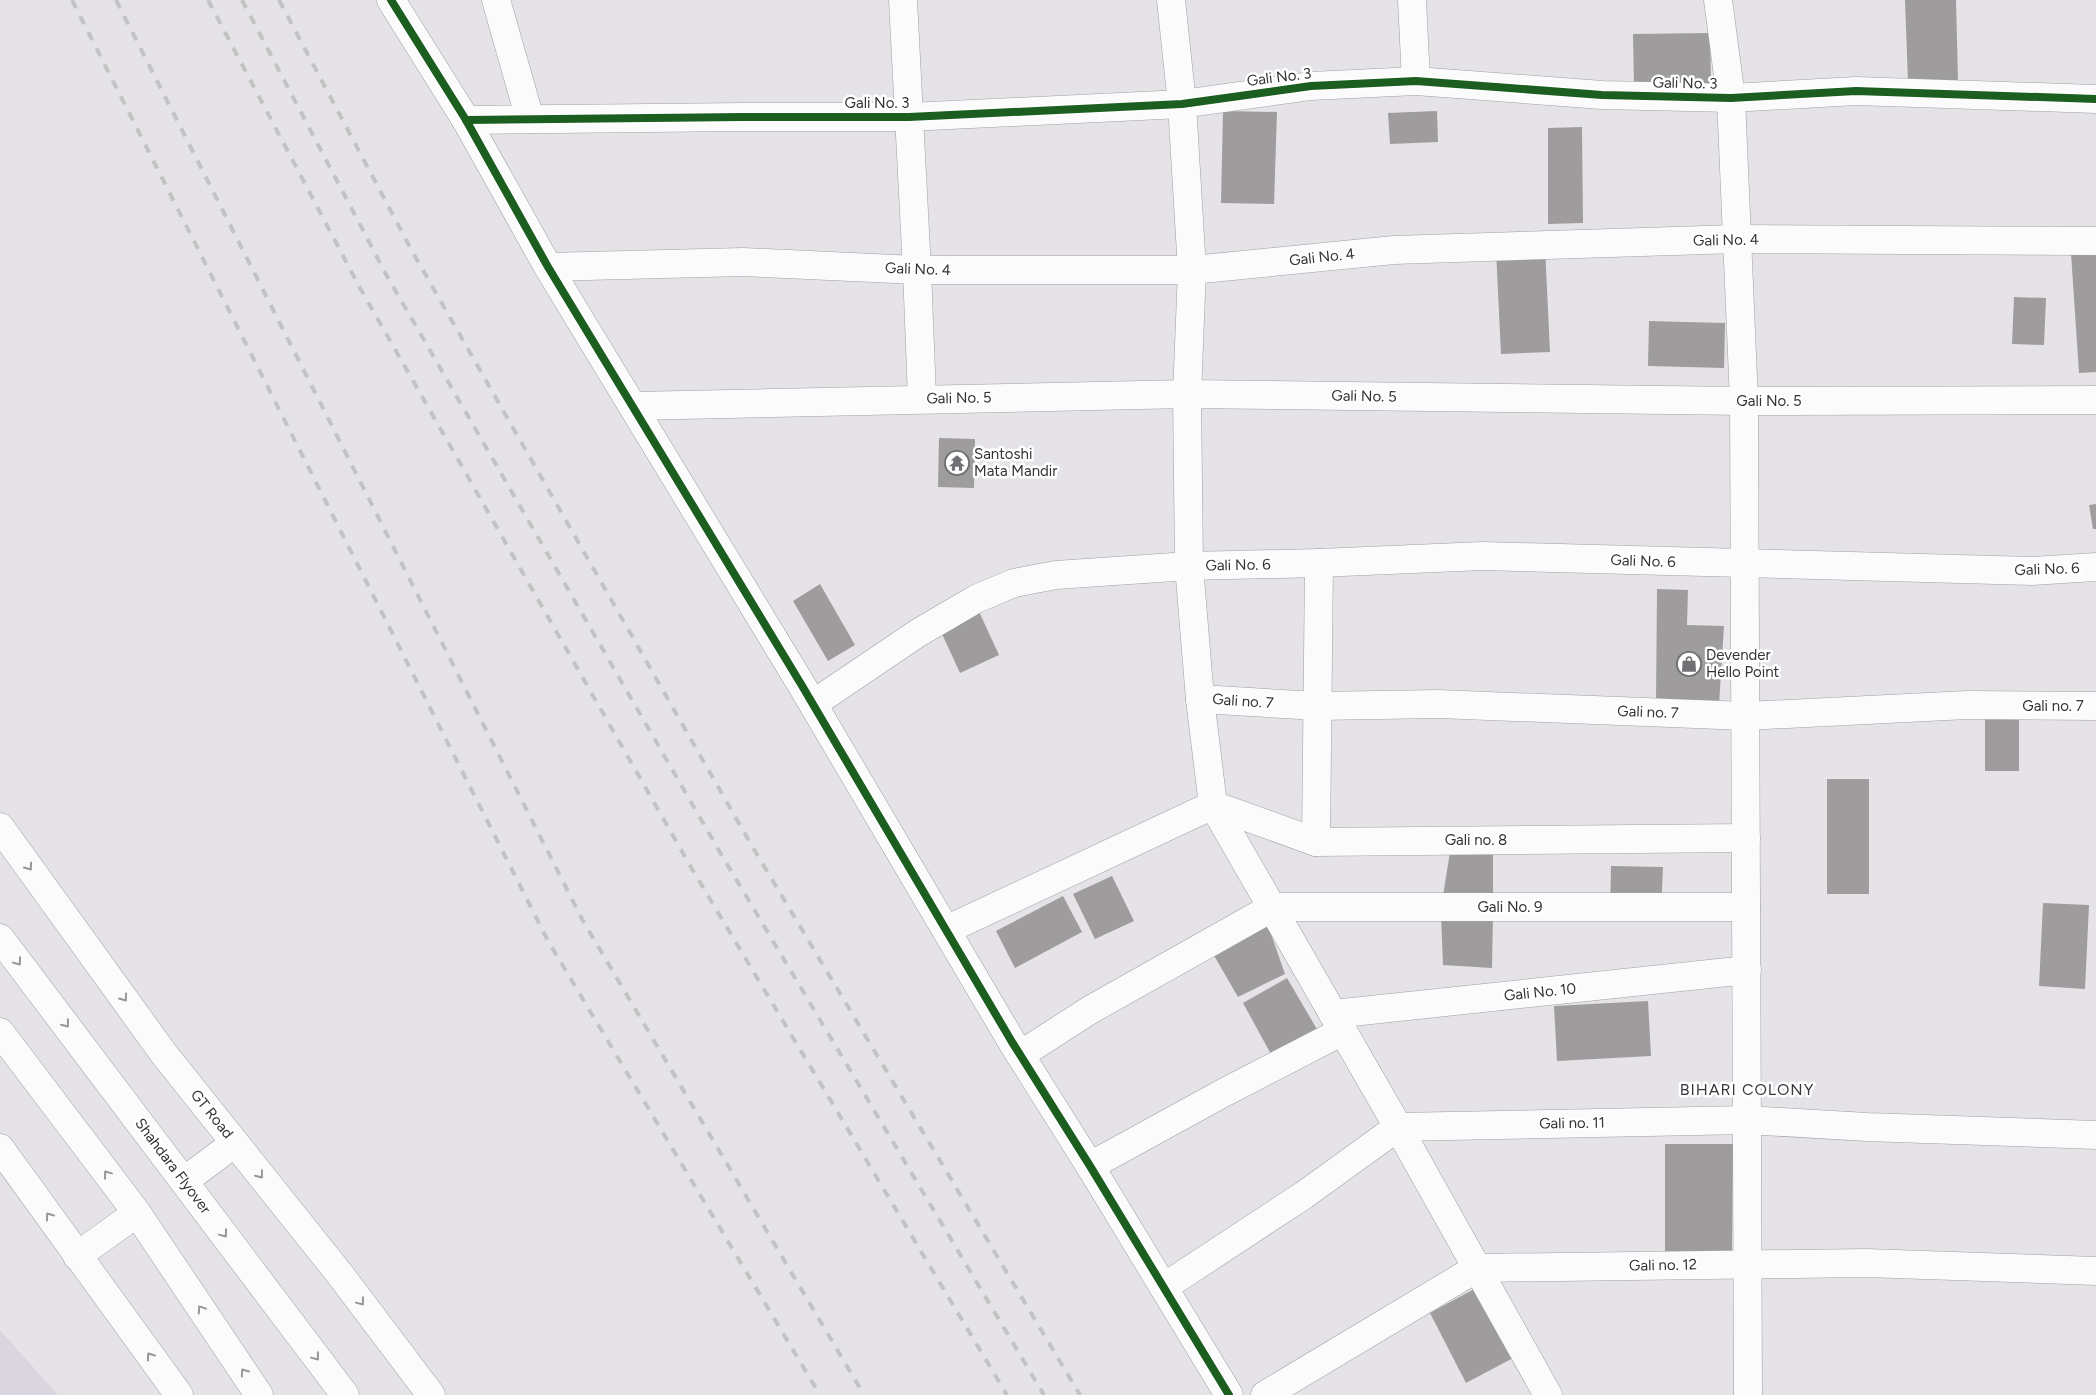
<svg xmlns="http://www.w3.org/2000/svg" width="2096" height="1395" font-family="Figtree,sans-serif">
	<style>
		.built { fill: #dbd5e0 }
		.building { fill: #9e9c9d }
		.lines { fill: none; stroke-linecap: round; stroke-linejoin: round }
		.street-casing { stroke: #a09ea2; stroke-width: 29 }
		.primary-casing { stroke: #a09ea2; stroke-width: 29 }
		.highway-casing { stroke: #a09ea2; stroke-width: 29 }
		.street { stroke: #fbfbfc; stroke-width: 28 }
		.primary { stroke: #fbfbfc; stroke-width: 28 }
		.highway { stroke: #fbfbfc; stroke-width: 28 }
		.rail { stroke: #c3c3c3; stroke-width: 4; stroke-dasharray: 9 9; stroke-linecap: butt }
		.cycleway-casing { stroke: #fff; stroke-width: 11 }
		.cycleway { stroke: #1b5e20; stroke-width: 8 }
		.oneway { stroke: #979698 }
		.labels { text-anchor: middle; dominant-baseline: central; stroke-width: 5; stroke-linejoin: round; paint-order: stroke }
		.street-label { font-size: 15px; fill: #333235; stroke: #fff }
		.poi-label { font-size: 15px; fill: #333235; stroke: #fff; text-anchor: start }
		.neighbourhood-label { font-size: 16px; letter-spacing: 1px; fill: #3a373e; stroke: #fff }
	</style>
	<rect width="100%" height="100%" fill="#e6e3e8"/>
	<polygon class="built" points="0,1330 58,1395 0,1395"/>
	<g class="building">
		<polygon points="1905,0 1956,0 1958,81 1908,82"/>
		<polygon points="1710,33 1711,84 1634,85 1633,34"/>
		<polygon points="1223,111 1277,112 1274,204 1221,203"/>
		<polygon points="1437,111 1438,142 1390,144 1388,113"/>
		<polygon points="1582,127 1583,223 1548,224 1548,128"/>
		<polygon points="1545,247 1550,352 1501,354 1496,250"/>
		<polygon points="2096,251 2096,372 2079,373 2071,253"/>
		<polygon points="2014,297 2046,298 2044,345 2012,344"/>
		<polygon points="1649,321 1725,323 1724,368 1648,366"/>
		<polygon points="939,438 975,439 974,488 938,487"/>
		<polygon points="2096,504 2096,529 2093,529 2089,505"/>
		<polygon points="820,584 855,645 828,661 793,601"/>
		<polygon points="1657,589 1688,590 1687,625 1724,626 1719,705 1656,702"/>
		<polygon points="976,605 999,655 960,673 937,623"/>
		<rect x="1985" y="717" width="34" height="54"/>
		<rect x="1827" y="779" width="42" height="115"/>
		<polygon points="1493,851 1493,901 1442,902 1450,852"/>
		<polygon points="1611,866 1663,867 1661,912 1610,911"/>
		<polygon points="1112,876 1134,921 1095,939 1073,894"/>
		<polygon points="1063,896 1082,932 1015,968 996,931"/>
		<polygon points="2043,903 2089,905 2085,989 2039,986"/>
		<polygon points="1493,913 1492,968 1443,965 1441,915"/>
		<polygon points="1266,920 1285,974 1238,997 1212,952"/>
		<polygon points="1287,978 1318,1031 1272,1056 1243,1003"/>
		<polygon points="1648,1001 1651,1056 1557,1061 1554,1006"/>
		<polygon points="1665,1144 1733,1144 1732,1252 1665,1252"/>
		<polygon points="1476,1288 1513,1358 1466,1383 1430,1313"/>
	</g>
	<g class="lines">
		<defs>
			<g id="street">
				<polyline points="391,0 466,120 548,267 801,684 1012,1042 1090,1166 1229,1395"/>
				<polyline points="496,0 530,119"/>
				<polyline points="903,0 917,270 922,398"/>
				<polyline points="1171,0 1182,104 1192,270 1187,394 1189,566 1200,699 1213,805 1398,1127 1548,1395"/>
				<polyline points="1412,0 1416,81"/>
				<polyline points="1718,0 1731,98 1744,401 1748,1395"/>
				<polyline points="466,120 743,117 909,117 1182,104 1311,86 1416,81 1602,95 1731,98 1856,91 2096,99"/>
				<polyline points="548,267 743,262 917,270 1192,270 1394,250 1737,239 2096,241"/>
				<polyline points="633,406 1187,394 1744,401 2096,400"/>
				<polyline points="1200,699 1318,706 1438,704 1746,716 1967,705 2096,706"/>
				<polyline points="813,704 918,633 976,599 1014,583 1056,575 1189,566 1319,563 1483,556 2032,571 2096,567"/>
				<polyline points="1316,842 1319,563"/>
				<polyline points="946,930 1213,805 1316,842 1746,838"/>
				<polyline points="1333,1014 1747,970"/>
				<polyline points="1020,1055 1090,1010 1273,907 1746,907"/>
				<polyline points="1090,1166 1225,1092 1343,1031"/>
				<polyline points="1164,1287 1304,1195 1398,1127 1746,1120 1867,1127 2096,1135"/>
				<polyline points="1265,1395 1477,1268 1866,1263 2096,1271"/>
			</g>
			<g id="primary">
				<polyline points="0,827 164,1054 342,1277 431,1395"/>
				<polyline points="0,1148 179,1395"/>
			</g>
			<g id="highway">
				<polyline points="0,938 345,1395"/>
				<polyline points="0,1032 137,1213 259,1395"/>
				<polyline points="184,1181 235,1143"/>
				<polyline points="77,1256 137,1213"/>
			</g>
		</defs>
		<use href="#street" class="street-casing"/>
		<use href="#primary" class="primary-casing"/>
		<use href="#highway" class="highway-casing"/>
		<use href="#street" class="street"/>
		<use href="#primary" class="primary"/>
		<use href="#highway" class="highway"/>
		<g class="rail">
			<polyline points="72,0 548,941 820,1395"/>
			<polyline points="116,0 583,921 864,1395"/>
			<polyline points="208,0 360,288 692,869 1007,1395"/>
			<polyline points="242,0 387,276 721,854 1044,1395"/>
			<polyline points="279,0 412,251 749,841 1080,1395"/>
		</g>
		<defs>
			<g id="cycleway">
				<polyline points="391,0 466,120 548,267 801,684 1012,1042 1090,1166 1229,1395"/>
				<polyline points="466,120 743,117 909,117 1182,104 1311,86 1416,81 1602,95 1731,98 1856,91 2096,99"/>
			</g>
		</defs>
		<use href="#cycleway" class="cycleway-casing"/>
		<use href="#cycleway" class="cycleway"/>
	</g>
	<defs><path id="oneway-chevron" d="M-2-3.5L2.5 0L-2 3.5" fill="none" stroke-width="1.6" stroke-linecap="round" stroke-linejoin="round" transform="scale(1.25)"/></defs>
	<g class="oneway">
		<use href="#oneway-chevron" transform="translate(29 867) rotate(54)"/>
		<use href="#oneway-chevron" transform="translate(18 962) rotate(53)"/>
		<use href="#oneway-chevron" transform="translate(124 998) rotate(54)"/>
		<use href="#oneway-chevron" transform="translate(66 1024) rotate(52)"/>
		<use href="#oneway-chevron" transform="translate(107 1174) rotate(-127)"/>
		<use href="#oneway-chevron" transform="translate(260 1175) rotate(52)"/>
		<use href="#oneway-chevron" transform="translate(49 1216) rotate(-126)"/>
		<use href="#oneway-chevron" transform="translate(224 1234) rotate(53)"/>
		<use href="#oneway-chevron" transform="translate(361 1302) rotate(53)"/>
		<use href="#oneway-chevron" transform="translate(201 1309) rotate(-124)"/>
		<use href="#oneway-chevron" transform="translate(150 1356) rotate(-126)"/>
		<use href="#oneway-chevron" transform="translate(316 1357) rotate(53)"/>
		<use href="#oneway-chevron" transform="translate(244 1372) rotate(-125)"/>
	</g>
	<defs>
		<symbol id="temple-ring" viewBox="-11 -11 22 22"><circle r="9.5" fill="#fff" stroke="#727074" stroke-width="1.5"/><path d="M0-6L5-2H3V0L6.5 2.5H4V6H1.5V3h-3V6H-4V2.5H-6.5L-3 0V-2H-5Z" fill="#727074"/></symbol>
		<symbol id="shop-ring" viewBox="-11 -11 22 22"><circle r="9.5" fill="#fff" stroke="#727074" stroke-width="1.5"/><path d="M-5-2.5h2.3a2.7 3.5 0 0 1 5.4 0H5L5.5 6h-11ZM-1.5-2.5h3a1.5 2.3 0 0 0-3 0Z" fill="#727074"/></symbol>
	</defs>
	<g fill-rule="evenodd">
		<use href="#temple-ring" x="943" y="449" width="28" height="28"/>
		<use href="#shop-ring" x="1675" y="650" width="28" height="28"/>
	</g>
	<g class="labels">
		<g class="street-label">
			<text transform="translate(1279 77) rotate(-7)">Gali No. 3</text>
			<text transform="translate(1685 83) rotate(1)">Gali No. 3</text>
			<text x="877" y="103">Gali No. 3</text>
			<text transform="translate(1726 240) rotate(-1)">Gali No. 4</text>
			<text transform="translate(1322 257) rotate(-6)">Gali No. 4</text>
			<text transform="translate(918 269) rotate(2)">Gali No. 4</text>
			<text transform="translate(1364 396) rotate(1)">Gali No. 5</text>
			<text transform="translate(959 398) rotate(-1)">Gali No. 5</text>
			<text x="1769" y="401">Gali No. 5</text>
			<text transform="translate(1643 561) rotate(2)">Gali No. 6</text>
			<text transform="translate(1238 565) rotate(-1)">Gali No. 6</text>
			<text transform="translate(2047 569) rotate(-2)">Gali No. 6</text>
			<text transform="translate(1243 701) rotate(4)">Gali no. 7</text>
			<text x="2053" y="706">Gali no. 7</text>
			<text transform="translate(1648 712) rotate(2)">Gali no. 7</text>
			<text x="1476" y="840">Gali no. 8</text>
			<text x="1510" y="907">Gali No. 9</text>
			<text transform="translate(1540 992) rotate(-6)">Gali No. 10</text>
			<text transform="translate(212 1114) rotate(51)">GT Road</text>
			<text transform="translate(1572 1123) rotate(-1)">Gali no. 11</text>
			<text transform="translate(173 1166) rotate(53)">Shahdara Flyover</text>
			<text transform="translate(1663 1265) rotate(-1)">Gali no. 12</text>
		</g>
		<g class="poi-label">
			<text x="974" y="454">Santoshi<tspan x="974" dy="17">Mata Mandir</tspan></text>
			<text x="1706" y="655">Devender<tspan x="1706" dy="17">Hello Point</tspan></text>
		</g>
		<g class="neighbourhood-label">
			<text x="1747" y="1089">BIHARI COLONY</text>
		</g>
	</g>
</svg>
